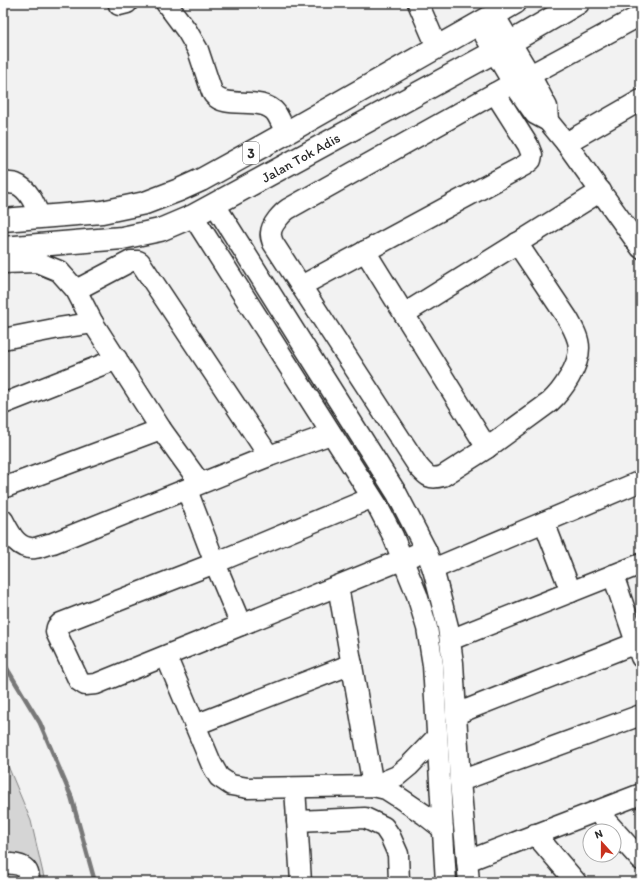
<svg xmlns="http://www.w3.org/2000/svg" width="644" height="885" font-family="Itim,sans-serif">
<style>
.green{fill:#d5d5d5;stroke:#808080}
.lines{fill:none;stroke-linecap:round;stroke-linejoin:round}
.stream{stroke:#787878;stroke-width:4.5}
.minor-casing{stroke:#2b2b2b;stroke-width:23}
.major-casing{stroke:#2b2b2b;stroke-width:25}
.minor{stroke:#fff;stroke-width:20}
.major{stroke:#fff;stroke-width:22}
.labels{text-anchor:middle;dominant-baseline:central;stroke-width:3;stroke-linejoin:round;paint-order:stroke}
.shield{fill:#fff;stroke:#6b6b6b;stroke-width:1}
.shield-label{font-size:13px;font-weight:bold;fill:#2b2b2b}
.street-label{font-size:14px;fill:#2b2b2b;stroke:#fff}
</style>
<rect width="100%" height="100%" fill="#f2f2f2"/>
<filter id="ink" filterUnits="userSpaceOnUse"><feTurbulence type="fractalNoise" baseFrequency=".025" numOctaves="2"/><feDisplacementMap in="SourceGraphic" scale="8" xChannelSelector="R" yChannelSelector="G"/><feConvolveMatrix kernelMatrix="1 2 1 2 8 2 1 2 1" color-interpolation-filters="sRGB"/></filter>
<g filter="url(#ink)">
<polygon class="green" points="3,754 31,821 45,882 3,882"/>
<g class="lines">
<polyline class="stream" points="3,662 40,723 71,796 95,882"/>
<defs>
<g id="minor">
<path d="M 166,3 L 187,31 L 198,50 L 211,89 C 211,90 213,94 214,95 C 226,110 262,95 276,113 C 280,119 283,127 286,133"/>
<polyline points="418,3 437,47"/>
<polyline points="119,5 127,3"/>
<polyline points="494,15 530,75 547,107 548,121"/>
<polyline points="478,24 513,83 535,114 548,121 566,143 641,248"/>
<polyline points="530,75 641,15"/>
<path d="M 513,83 L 288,209 C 282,213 271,225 271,233 C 270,235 272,240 273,243 L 418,466 C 427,476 429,480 443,476 L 487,448 L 550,402 C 563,390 579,366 579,348 C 579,338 573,328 568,319 L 517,243"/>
<polyline points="566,143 641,100"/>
<path d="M 3,182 C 7,183 12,183 16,184 C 29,189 35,205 40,217"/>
<polyline points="215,205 397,494 426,550 433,569 448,627 453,663 460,781 469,882"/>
<polyline points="193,216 377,505 393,536 417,595 427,628 433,665 446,882"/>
<polyline points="365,251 487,448"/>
<polyline points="3,263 37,262 59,271 76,290 93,323 161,429 200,483"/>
<polyline points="301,286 525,165 531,160 532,155 528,145 495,93"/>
<polyline points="76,290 131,261 138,261 140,262 269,456"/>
<polyline points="404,314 601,191"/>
<polyline points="3,339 59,328 93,323"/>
<polyline points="3,404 117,359"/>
<polyline points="3,488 161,429"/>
<polyline points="187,490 215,563 241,625"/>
<polyline points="371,498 215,563 61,623 57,627 56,632 79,681 85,685 96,684 426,550"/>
<path d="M 3,520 C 10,533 17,550 35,548 C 41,547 47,544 53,543 L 269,456 L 331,434"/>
<polyline points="544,522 571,592"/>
<polyline points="433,569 641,481"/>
<polyline points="613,575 641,657"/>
<polyline points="338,586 373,786"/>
<polyline points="450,640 641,564"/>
<polyline points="166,656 211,763 219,777 231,785 248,788 373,786 386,789 397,796 425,815 443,829"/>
<polyline points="456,714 641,641"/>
<polyline points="195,725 352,664"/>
<polyline points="460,781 641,715"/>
<polyline points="373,786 397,776 409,766 437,737"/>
<polyline points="295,788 301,882"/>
<polyline points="597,811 641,860"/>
<polyline points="297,821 365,818 384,827 390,836 398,854 399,882"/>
<polyline points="535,834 576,882"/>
<polyline points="467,861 641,794"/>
<path d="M 3,863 C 17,864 30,864 29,882"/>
</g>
<g id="major">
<polyline points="3,220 102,212 145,203 179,190 201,180 286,133 515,3"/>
<polyline points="3,248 122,238 160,230 193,216 494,52 578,3"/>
</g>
</defs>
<use href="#minor" class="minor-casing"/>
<use href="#major" class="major-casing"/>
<use href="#minor" class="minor"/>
<use href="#major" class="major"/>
</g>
</g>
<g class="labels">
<rect class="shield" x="243" y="142" width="16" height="22" rx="3"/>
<g class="shield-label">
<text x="251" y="153">3</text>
</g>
<g class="street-label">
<text transform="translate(301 158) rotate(-29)">Jalan Tok Adis</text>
</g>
</g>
<rect width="644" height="885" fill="none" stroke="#fff" stroke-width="16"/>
<rect x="8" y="8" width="628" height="869" fill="none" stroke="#2b2b2b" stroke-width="1.5" filter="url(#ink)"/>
<g transform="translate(602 843) rotate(339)"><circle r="19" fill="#ffffff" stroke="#aaaaaa"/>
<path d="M0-3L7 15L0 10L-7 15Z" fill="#c8321e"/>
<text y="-6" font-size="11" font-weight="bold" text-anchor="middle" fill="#2b2b2b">N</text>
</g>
</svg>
